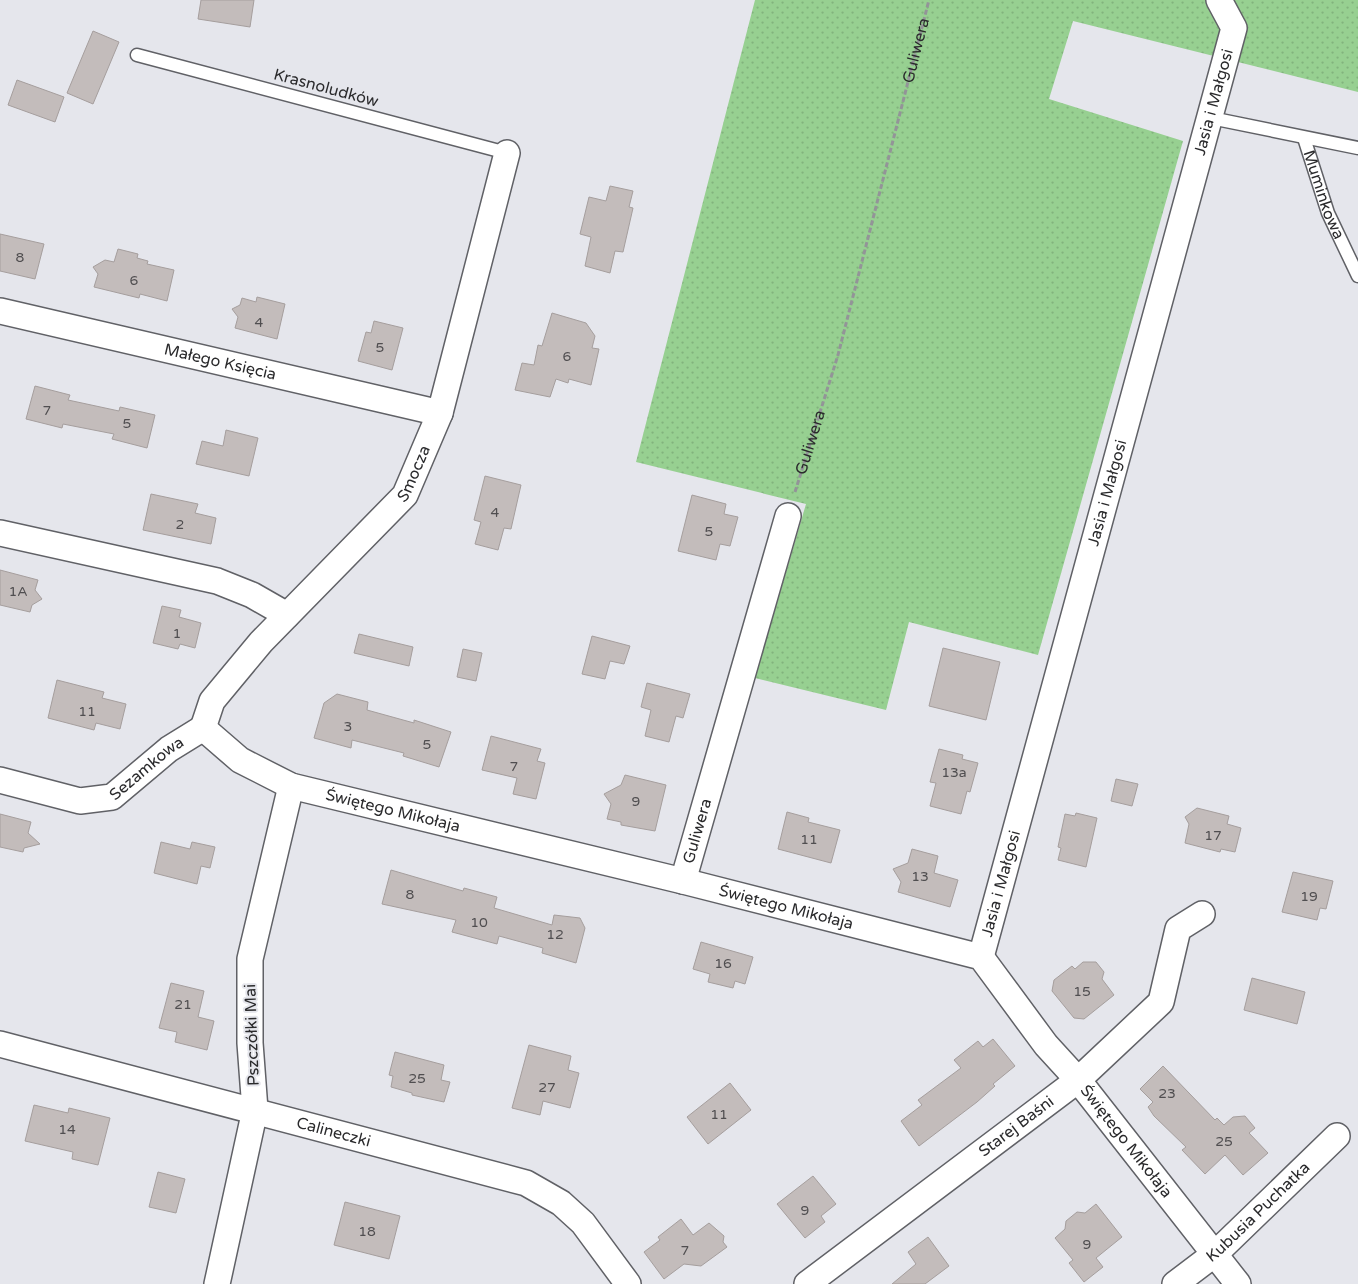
<svg xmlns="http://www.w3.org/2000/svg" width="1358" height="1284" font-family="'Varela Round',sans-serif">
<style>
.grass{fill:url(#grass-dots)}
.building{fill:#c3bcbb;stroke:#a59e9d}
.lines{fill:none;stroke-linecap:round;stroke-linejoin:round}
.lane-casing{stroke:#606166;stroke-width:15}
.street-casing{stroke:#606166;stroke-width:28}
.path{stroke:#939498;stroke-width:3;stroke-dasharray:5 2.5;stroke-linecap:butt}
.lane{stroke:#fff;stroke-width:12}
.street{stroke:#fff;stroke-width:25}
.labels{text-anchor:middle;dominant-baseline:central;stroke-width:4;stroke-linejoin:round;paint-order:stroke}
.number-label{font-size:14px;fill:#504e50}
.street-label{font-size:16px;fill:#2a2a2c;stroke:#e5e6ec}
</style>
<defs>
<pattern id="grass-dots" width="8" height="8" patternUnits="userSpaceOnUse" patternTransform="scale(1.25)"><rect width="8" height="8" fill="#97d091"/><path d="M2 2h.1M6 6h.1" fill="none" stroke="#82b37d" stroke-width="1.8" stroke-linecap="round"/></pattern>
</defs>
<rect width="100%" height="100%" fill="#e5e6ec"/>
<polygon class="grass" points="755,0 1358,0 1358,92 1073,21 1049,99 1183,141 1038,655 909,622 886,710 755,678 806,504 636,462"/>
<g class="building">
<polygon points="201,0 254,0 250,27 198,19"/>
<polygon points="93,31 119,42 93,104 67,93"/>
<polygon points="17,80 64,97 55,122 8,105"/>
<polygon points="610,186 633,191 629,207 633,208 623,252 615,251 610,273 585,266 591,237 580,234 589,197 606,201"/>
<polygon points="0,234 44,244 35,279 0,271"/>
<polygon points="118,249 138,254 137,258 148,261 147,264 174,270 167,301 140,294 139,298 94,287 98,274 93,267 105,260 114,262"/>
<polygon points="257,297 285,304 277,339 235,328 238,317 232,309 240,305 242,298 256,302"/>
<polygon points="552,313 586,323 595,336 592,348 599,349 591,385 569,379 568,383 556,379 550,397 515,390 522,363 534,365 538,345 542,346"/>
<polygon points="374,321 403,328 392,370 358,361 366,332 371,333"/>
<polygon points="35,386 70,395 68,400 119,411 120,407 155,415 147,448 112,439 114,434 63,424 62,428 26,419"/>
<polygon points="226,430 258,438 249,476 196,464 202,441 223,446"/>
<polygon points="485,476 521,485 511,529 504,528 498,550 475,544 481,522 474,520"/>
<polygon points="151,494 198,504 195,513 216,518 211,544 143,530"/>
<polygon points="692,495 726,504 724,514 738,517 730,546 720,544 716,560 678,551"/>
<polygon points="0,570 38,580 35,590 42,599 32,605 30,612 0,605"/>
<polygon points="162,606 181,610 179,617 201,623 195,648 180,644 178,649 153,643"/>
<polygon points="359,634 413,647 409,666 354,653"/>
<polygon points="592,636 630,646 624,664 610,661 605,679 582,674"/>
<polygon points="943,648 1000,662 986,720 929,706"/>
<polygon points="463,649 482,653 476,681 457,677"/>
<polygon points="57,680 104,692 102,698 126,704 120,729 96,723 94,730 48,718"/>
<polygon points="647,683 690,694 683,718 676,716 669,742 645,736 651,710 641,707"/>
<polygon points="337,694 368,702 367,710 414,723 414,720 451,732 439,767 403,756 404,753 352,740 351,748 314,738 324,703"/>
<polygon points="491,736 541,749 537,761 545,763 536,799 513,794 517,778 482,770"/>
<polygon points="939,749 963,755 962,759 978,763 970,792 967,791 961,814 930,806 936,783 930,782"/>
<polygon points="625,775 666,785 655,831 621,825 621,822 607,819 611,804 604,794 621,785"/>
<polygon points="1116,779 1138,784 1132,806 1111,801"/>
<polygon points="1197,808 1229,816 1227,824 1241,828 1235,852 1221,849 1220,852 1185,843 1189,824 1185,817"/>
<polygon points="787,812 809,818 808,822 840,830 831,863 778,849"/>
<polygon points="1076,813 1097,818 1086,867 1058,860 1061,848 1058,847 1065,814 1075,816"/>
<polygon points="0,814 31,822 28,833 40,844 24,848 23,852 0,847"/>
<polygon points="161,842 190,849 192,842 215,847 210,868 201,866 197,884 154,873"/>
<polygon points="912,849 938,856 934,873 958,880 950,907 898,892 901,882 893,869 908,863"/>
<polygon points="391,870 463,891 464,888 497,897 494,908 552,925 554,915 580,918 585,928 576,963 542,953 543,948 499,936 497,944 452,932 456,920 382,904"/>
<polygon points="1293,872 1333,881 1326,909 1320,908 1317,920 1282,912"/>
<polygon points="701,942 753,957 745,984 735,981 733,988 708,982 710,974 693,969"/>
<polygon points="1083,962 1096,962 1104,972 1102,979 1114,995 1084,1019 1074,1018 1052,991 1054,980 1072,966 1075,969"/>
<polygon points="1252,978 1305,992 1297,1024 1244,1010"/>
<polygon points="171,983 204,991 198,1017 214,1021 207,1050 175,1042 177,1032 159,1028"/>
<polygon points="993,1039 1015,1066 993,1084 995,1086 977,1102 919,1146 901,1121 922,1105 918,1100 961,1068 954,1060 978,1041 983,1047"/>
<polygon points="529,1045 571,1056 568,1070 579,1073 570,1108 543,1101 540,1115 512,1108"/>
<polygon points="395,1052 444,1065 441,1080 450,1082 444,1102 412,1095 412,1093 391,1087 393,1076 389,1075"/>
<polygon points="1163,1066 1215,1120 1217,1118 1224,1125 1233,1117 1245,1116 1255,1128 1249,1133 1268,1153 1243,1175 1225,1155 1205,1174 1182,1150 1186,1147 1154,1116 1148,1107 1153,1102 1140,1089"/>
<polygon points="730,1083 751,1110 708,1144 687,1117"/>
<polygon points="34,1105 68,1113 69,1108 110,1118 98,1165 72,1159 73,1152 25,1141"/>
<polygon points="158,1172 185,1179 176,1213 149,1207"/>
<polygon points="813,1176 836,1204 821,1216 825,1222 805,1238 777,1204"/>
<polygon points="345,1202 400,1216 389,1259 334,1245"/>
<polygon points="1096,1204 1122,1237 1096,1258 1103,1267 1084,1282 1069,1263 1073,1260 1055,1238 1065,1229 1066,1221 1077,1212 1085,1213"/>
<polygon points="681,1219 693,1235 709,1223 724,1236 723,1242 727,1247 701,1266 684,1264 664,1279 644,1252 660,1240 658,1237"/>
<polygon points="928,1237 949,1266 925,1284 892,1284 916,1264 908,1252"/>
</g>
<g class="lines">
<defs>
<g id="lane">
<polyline points="137,55 507,153"/>
<polyline points="1211,118 1358,148"/>
<path id="s2" d="M 1304,138 L 1328,213 L 1358,276"/>
</g>
<g id="street">
<path id="s3" d="M 0,311 L 440,413"/>
<polyline points="0,533 217,581 252,595 287,615"/>
<path id="s4" d="M 203,728 L 240,760 L 291,786 L 683,881 L 981,957 L 1046,1045 L 1078,1080 L 1238,1284"/>
<path id="s5" d="M 203,728 L 212,701 L 261,642 L 405,495 L 440,413 L 507,153"/>
<path id="s6" d="M 0,780 L 80,801 L 112,797 L 169,749 L 203,728"/>
<path id="s7" d="M 683,881 L 788,516"/>
<path id="s8" d="M 981,957 L 1234,28 L 1219,0"/>
<path id="s9" d="M 0,1044 L 526,1183 L 561,1203 L 583,1223 L 628,1284"/>
<polyline points="217,1284 255,1110 250,1043 250,959 291,786"/>
<path id="s10" d="M 807,1284 L 1078,1080 L 1161,1002 L 1178,929 L 1202,914"/>
<path id="s11" d="M 1175,1284 L 1216,1253 L 1337,1136"/>
</g>
</defs>
<use href="#lane" class="lane-casing"/>
<use href="#street" class="street-casing"/>
<path class="path" id="s1" d="M 795,492 L 838,355 L 929,0"/>
<use href="#lane" class="lane"/>
<use href="#street" class="street"/>
</g>
<g class="labels">
<g class="number-label">
<text x="20" y="257">8</text>
<text x="134" y="280">6</text>
<text x="259" y="322">4</text>
<text x="380" y="347">5</text>
<text x="567" y="356">6</text>
<text x="47" y="410">7</text>
<text x="127" y="423">5</text>
<text x="495" y="512">4</text>
<text x="180" y="524">2</text>
<text x="709" y="531">5</text>
<text x="18" y="591">1A</text>
<text x="177" y="633">1</text>
<text x="87" y="711">11</text>
<text x="348" y="726">3</text>
<text x="427" y="744">5</text>
<text x="514" y="766">7</text>
<text x="954" y="772">13a</text>
<text x="636" y="801">9</text>
<text x="1213" y="835">17</text>
<text x="809" y="839">11</text>
<text x="920" y="876">13</text>
<text x="410" y="894">8</text>
<text x="1309" y="896">19</text>
<text x="479" y="922">10</text>
<text x="555" y="934">12</text>
<text x="723" y="963">16</text>
<text x="1082" y="991">15</text>
<text x="183" y="1004">21</text>
<text x="417" y="1078">25</text>
<text x="547" y="1087">27</text>
<text x="1167" y="1093">23</text>
<text x="719" y="1114">11</text>
<text x="67" y="1129">14</text>
<text x="1224" y="1141">25</text>
<text x="805" y="1210">9</text>
<text x="367" y="1231">18</text>
<text x="1087" y="1244">9</text>
<text x="685" y="1250">7</text>
</g>
<g class="street-label">
<text stroke="none"><textPath href="#s1" startOffset="458">Guliwera</textPath></text>
<text transform="translate(326 88) rotate(15)">Krasnoludków</text>
<text stroke="none"><textPath href="#s8" startOffset="886">Jasia i Małgosi</textPath></text>
<text stroke="none"><textPath href="#s2" startOffset="60">Muminkowa</textPath></text>
<text stroke="none"><textPath href="#s3" startOffset="226">Małego Księcia</textPath></text>
<text stroke="none"><textPath href="#s1" startOffset="52">Guliwera</textPath></text>
<text stroke="none"><textPath href="#s5" startOffset="334">Smocza</textPath></text>
<text stroke="none"><textPath href="#s8" startOffset="481">Jasia i Małgosi</textPath></text>
<text stroke="none"><textPath href="#s6" startOffset="160">Sezamkowa</textPath></text>
<text stroke="none"><textPath href="#s4" startOffset="211">Świętego Mikołaja</textPath></text>
<text stroke="none"><textPath href="#s7" startOffset="52">Guliwera</textPath></text>
<text stroke="none"><textPath href="#s8" startOffset="76">Jasia i Małgosi</textPath></text>
<text stroke="none"><textPath href="#s4" startOffset="616">Świętego Mikołaja</textPath></text>
<text transform="translate(252 1035) rotate(-92)">Pszczółki Mai</text>
<text stroke="none"><textPath href="#s10" startOffset="262">Starej Baśni</textPath></text>
<text stroke="none"><textPath href="#s9" startOffset="345">Calineczki</textPath></text>
<text stroke="none"><textPath href="#s4" startOffset="1052">Świętego Mikołaja</textPath></text>
<text stroke="none"><textPath href="#s11" startOffset="110">Kubusia Puchatka</textPath></text>
</g>
</g>
</svg>
